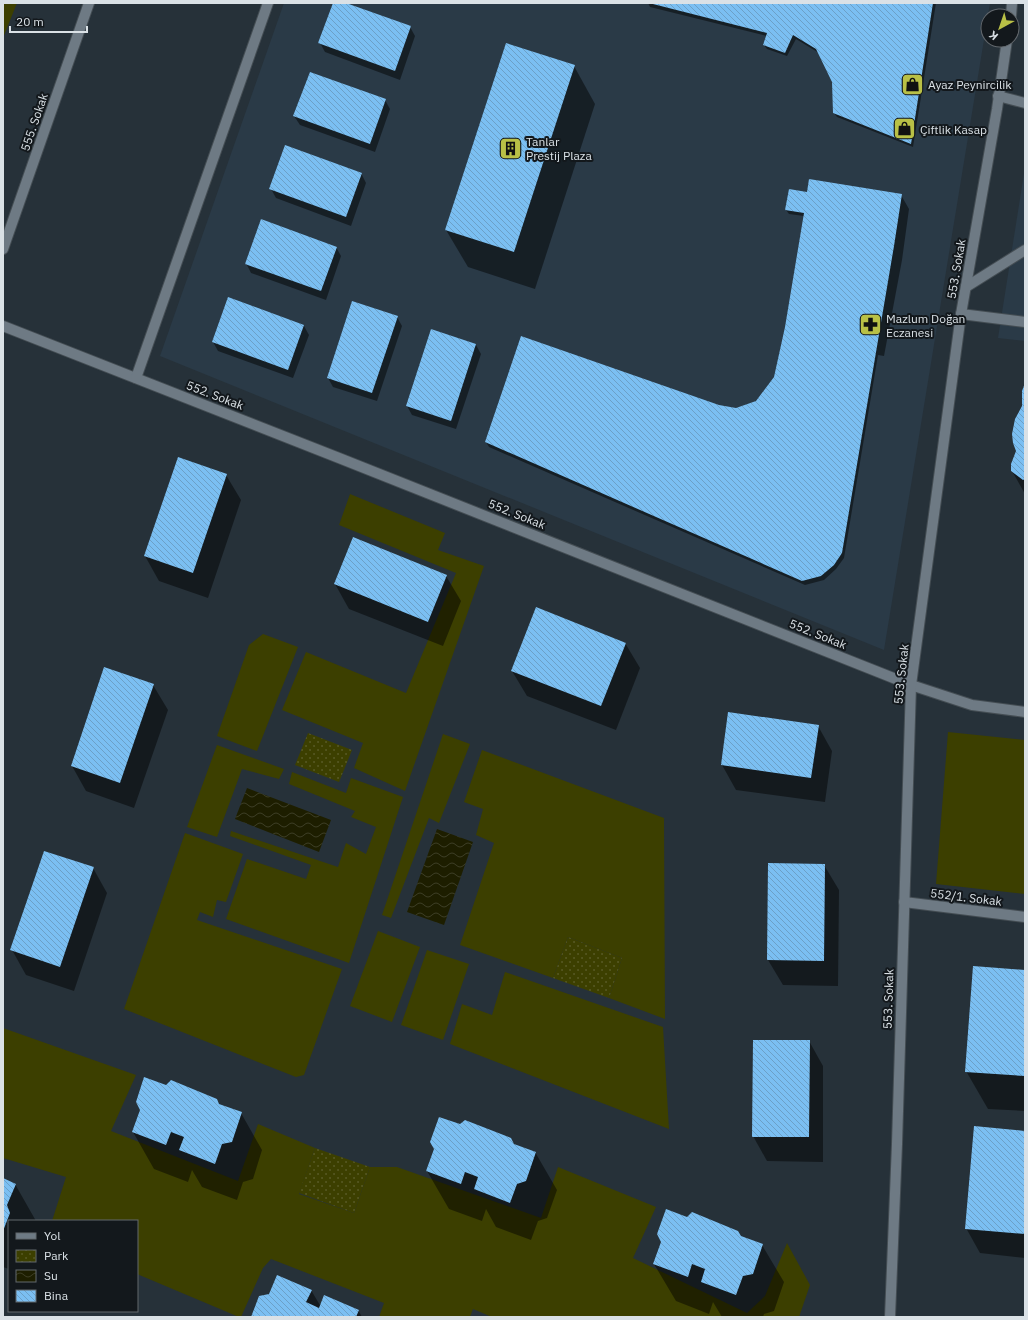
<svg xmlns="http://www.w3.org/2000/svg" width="1028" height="1320" font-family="'IBM Plex Sans',sans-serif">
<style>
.built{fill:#2a3a47}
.green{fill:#3c3f00}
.park{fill:url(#park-dots)}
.water{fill:url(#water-waves)}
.shadow{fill:#0007}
.building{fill:url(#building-back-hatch)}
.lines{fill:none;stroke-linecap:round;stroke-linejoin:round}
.minor-casing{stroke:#444d53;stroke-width:12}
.minor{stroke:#6e7a84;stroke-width:10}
.labels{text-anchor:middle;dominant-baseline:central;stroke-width:4;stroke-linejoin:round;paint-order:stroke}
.poi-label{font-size:12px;fill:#dae1e6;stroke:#13181c;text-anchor:start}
.street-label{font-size:12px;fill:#dae1e6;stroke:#13181c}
</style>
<defs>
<pattern id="park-dots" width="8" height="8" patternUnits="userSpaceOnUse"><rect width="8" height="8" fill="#3c3f00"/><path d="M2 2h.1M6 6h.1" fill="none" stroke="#585a25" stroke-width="1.8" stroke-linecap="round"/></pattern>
<pattern id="water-waves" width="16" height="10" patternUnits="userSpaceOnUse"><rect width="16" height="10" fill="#1d1e00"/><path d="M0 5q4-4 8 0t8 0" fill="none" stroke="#3d3e25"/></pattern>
<pattern id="building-back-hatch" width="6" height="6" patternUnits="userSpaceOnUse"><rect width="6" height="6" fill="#7bbff2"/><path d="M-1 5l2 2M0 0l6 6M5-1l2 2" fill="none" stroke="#6ca0c7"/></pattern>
</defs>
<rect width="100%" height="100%" fill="#263139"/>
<g class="built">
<polygon points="284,3 990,3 884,650 160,356"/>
<polygon points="1025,167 1025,341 998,338"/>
</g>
<g class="green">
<polygon points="3,3 17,3 3,38"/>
<polygon points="350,494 445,533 438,550 484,566 405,791 354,768 363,743 282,710 306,652 406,693 456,573 339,525"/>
<polygon points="263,634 298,647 257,751 217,736 249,645"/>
<polygon points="948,732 1025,740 1025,894 936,884"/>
<polygon points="443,734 470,744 439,823 429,818 391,918 382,915"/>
<polygon points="217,745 284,769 279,779 242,769 217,837 187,827"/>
<polygon points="482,750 664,818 665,1019 609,998 622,958 568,937 553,978 460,945 494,843 476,835 483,809 464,802"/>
<polygon points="292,772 346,793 351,778 403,797 349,963 226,919 247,859 306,879 311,865 230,836 231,831 338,867 346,843 366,854 376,827 351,817 355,811 289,784"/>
<polygon points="185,833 243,854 226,902 217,900 213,917 200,912 197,920 342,969 304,1075 296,1077 124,1009"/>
<polygon points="378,931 420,947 392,1022 350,1006"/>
<polygon points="427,950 469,964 443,1040 401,1025"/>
<polygon points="505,972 663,1027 669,1129 450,1044 462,1004 492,1015"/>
<polygon points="3,1028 136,1075 111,1131 238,1181 258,1124 315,1148 299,1194 354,1213 370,1167 397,1167 541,1218 558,1167 656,1207 633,1258 747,1313 765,1296 787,1243 810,1285 799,1317 492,1317 473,1309 470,1317 379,1317 384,1303 271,1259 263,1268 241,1317 239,1317 137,1274 137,1221 52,1221 66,1177 3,1158"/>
</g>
<g class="park">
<polygon points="308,733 352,750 339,782 295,765"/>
<polygon points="568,937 622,958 609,998 553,978"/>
<polygon points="315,1148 370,1167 354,1213 299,1193"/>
</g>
<g class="water">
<polygon points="247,788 331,820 319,852 235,819"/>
<polygon points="437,829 473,842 444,925 407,912"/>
</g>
<g class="shadow">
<polygon points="334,3 343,3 410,27 415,36 400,80 325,52 320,43"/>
<polygon points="648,3 936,3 913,147 837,117 834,113 833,81 819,53 796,39 787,56 767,49 764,45 767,36 650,7"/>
<polygon points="574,66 595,104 535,289 468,267 446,230"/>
<polygon points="385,100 390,109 375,152 300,125 294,116"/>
<polygon points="361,173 366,183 351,226 276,198 271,189"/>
<polygon points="808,193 901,195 909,209 902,260 884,356 878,355 844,558 836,569 824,580 805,585 489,447 486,442 718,406 736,409 756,402 775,378 786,327 804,216 789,214 786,210"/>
<polygon points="336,247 341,256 326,300 251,273 246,263"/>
<polygon points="397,317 402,326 377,401 333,387 328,378"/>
<polygon points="304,326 309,335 293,378 218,351 213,342"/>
<polygon points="476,345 481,354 456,429 412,415 407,406"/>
<polygon points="1025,385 1025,494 1012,471 1017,451"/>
<polygon points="226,475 241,500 208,598 159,581 145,556"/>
<polygon points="446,576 461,601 443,646 349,609 335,584"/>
<polygon points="625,643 640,668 616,730 527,696 512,671"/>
<polygon points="153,685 168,710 134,808 86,791 72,766"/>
<polygon points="818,726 832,751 825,802 736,790 722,765"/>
<polygon points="769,864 824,865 839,890 838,986 783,985 768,960"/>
<polygon points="93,868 107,893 74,991 26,975 12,950"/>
<polygon points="1025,971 1025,1111 988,1109 966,1071"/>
<polygon points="809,1041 823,1066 823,1162 767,1161 753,1136"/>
<polygon points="219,1105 241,1113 262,1150 253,1179 243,1182 237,1200 202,1187 192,1170 188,1182 154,1169 133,1132"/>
<polygon points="1025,1132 1025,1258 980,1253 966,1228"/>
<polygon points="514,1145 535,1152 557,1190 547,1218 538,1221 531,1240 496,1227 486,1209 482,1221 449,1209 427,1171"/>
<polygon points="3,1179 15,1184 36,1221 9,1221 9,1269 3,1267"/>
<polygon points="687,1218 762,1245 784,1282 774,1311 764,1314 763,1317 722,1317 713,1302 709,1314 676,1301 654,1264"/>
<polygon points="311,1290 321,1307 358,1310 362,1317 252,1317"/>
</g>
<g class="building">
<polygon points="333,3 346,3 411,26 395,71 318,43"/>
<polygon points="649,3 933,3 911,144 833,113 832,82 816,49 793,35 785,53 763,45 767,33"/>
<polygon points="506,43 575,65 514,252 445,230"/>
<polygon points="310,72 386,99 370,144 293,116"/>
<polygon points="285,145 362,173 346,217 269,189"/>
<polygon points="809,179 902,194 894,246 842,553 834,565 821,576 802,581 485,442 521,336 719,405 736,408 756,401 774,377 785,327 804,213 785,210 789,189 807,192"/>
<polygon points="261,219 337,247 321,291 245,264"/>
<polygon points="228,297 304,325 288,370 212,342"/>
<polygon points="352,301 398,316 372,393 327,378"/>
<polygon points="431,329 476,344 451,421 406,406"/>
<polygon points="1025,383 1025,479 1023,480 1011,471 1011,464 1016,451 1013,443 1012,434 1015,419 1022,406 1022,391"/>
<polygon points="178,457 227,474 193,573 144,556"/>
<polygon points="353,537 447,575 428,622 334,584"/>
<polygon points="536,607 626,643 601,706 511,671"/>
<polygon points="104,667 154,684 120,783 71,766"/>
<polygon points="728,712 819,725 811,778 721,765"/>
<polygon points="44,851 94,867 60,967 10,950"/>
<polygon points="768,863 825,864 824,961 767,960"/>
<polygon points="973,966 1025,970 1025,1076 965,1072"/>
<polygon points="753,1040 810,1040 809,1137 752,1137"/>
<polygon points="144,1077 166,1085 171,1080 217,1099 219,1104 242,1112 232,1142 222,1144 215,1164 179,1150 184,1137 171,1132 166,1145 132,1132 140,1110 136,1102"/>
<polygon points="439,1117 460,1124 465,1120 511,1138 514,1144 536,1152 526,1181 517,1184 510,1203 474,1189 478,1177 465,1172 461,1184 426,1171 434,1149 430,1142"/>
<polygon points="974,1126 1025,1131 1025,1234 965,1229"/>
<polygon points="3,1178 16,1184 7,1205 10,1213 3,1231"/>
<polygon points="666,1209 687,1217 692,1212 738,1231 741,1236 763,1244 753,1274 743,1276 736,1295 701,1282 705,1269 692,1264 688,1277 653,1264 661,1242 657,1234"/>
<polygon points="277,1275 312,1290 306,1302 319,1308 324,1295 359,1310 356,1317 251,1317 259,1296 269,1294"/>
</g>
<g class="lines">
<defs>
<g id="minor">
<polyline points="1011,16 1012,3"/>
<polyline points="998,96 1025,103"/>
<polyline points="3,249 89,3"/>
<polyline points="966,287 1025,250"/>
<polyline points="961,314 1025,322"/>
<polyline points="3,326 339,458 911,685 972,705 1025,712"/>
<polyline points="136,378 268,3"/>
<polyline points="904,902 1025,917"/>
<polyline points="890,1317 897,1144 911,685 961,314 997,109 1007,40"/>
</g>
</defs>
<use href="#minor" class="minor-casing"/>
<use href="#minor" class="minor"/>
</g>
<defs>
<symbol id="shop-square" viewBox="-11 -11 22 22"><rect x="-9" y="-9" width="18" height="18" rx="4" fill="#b9c046" stroke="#13181c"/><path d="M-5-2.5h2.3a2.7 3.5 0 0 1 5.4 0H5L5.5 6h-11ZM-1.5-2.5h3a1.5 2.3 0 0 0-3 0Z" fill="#111"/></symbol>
<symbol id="building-square" viewBox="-11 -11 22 22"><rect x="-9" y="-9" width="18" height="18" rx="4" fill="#b9c046" stroke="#13181c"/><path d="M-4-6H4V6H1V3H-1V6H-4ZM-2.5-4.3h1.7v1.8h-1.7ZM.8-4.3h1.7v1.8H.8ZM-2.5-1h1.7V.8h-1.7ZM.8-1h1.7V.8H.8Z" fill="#111"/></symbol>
<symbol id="pharmacy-square" viewBox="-11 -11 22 22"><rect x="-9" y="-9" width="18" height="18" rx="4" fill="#b9c046" stroke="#13181c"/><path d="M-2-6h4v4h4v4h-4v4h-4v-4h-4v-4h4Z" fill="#111"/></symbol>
</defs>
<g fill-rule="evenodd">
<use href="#shop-square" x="900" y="72" width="25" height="25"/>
<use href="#shop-square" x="892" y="116" width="25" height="25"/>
<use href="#building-square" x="498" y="136" width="25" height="25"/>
<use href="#pharmacy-square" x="858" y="312" width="25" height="25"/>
</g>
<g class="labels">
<g class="poi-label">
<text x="928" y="84">Ayaz Peynircilik</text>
<text x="920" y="129">Çiftlik Kasap</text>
<text x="526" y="141">Tanlar<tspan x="526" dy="14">Prestij Plaza</tspan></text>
<text x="886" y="318">Mazlum Doğan<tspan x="886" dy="14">Eczanesi</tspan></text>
</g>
<g class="street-label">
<text transform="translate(34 122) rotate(-71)">555. Sokak</text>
<text transform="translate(956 269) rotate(-80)">553. Sokak</text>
<text transform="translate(215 395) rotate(21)">552. Sokak</text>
<text transform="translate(517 514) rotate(22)">552. Sokak</text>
<text transform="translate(818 634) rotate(22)">552. Sokak</text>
<text transform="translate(901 674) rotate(-84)">553. Sokak</text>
<text transform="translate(966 897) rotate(7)">552/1. Sokak</text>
<text transform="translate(888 999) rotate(-88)">553. Sokak</text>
</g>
</g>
<rect width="1028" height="1320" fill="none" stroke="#dae1e6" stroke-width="8"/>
<rect x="8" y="1220" width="130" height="92" fill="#13181c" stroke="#63686d"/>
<rect x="16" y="1233" width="20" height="6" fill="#6e7a84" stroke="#63686d"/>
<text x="44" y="1240" font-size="12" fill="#dae1e6">Yol</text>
<rect x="16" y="1250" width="20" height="12" fill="url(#park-dots)" stroke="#63686d"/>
<text x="44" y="1260" font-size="12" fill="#dae1e6">Park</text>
<rect x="16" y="1270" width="20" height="12" fill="url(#water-waves)" stroke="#63686d"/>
<text x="44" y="1280" font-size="12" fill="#dae1e6">Su</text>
<rect x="16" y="1290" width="20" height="12" fill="url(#building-back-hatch)" stroke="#63686d"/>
<text x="44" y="1300" font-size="12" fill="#dae1e6">Bina</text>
<g transform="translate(1000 28) rotate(220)"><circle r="19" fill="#13181c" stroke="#63686d"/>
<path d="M0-3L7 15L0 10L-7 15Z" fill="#b9c046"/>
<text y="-6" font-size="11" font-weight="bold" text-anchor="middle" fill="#dae1e6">K</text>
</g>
<path d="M10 26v6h77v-6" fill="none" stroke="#dae1e6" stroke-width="2"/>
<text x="16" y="26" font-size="12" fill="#dae1e6" stroke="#13181c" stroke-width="3" paint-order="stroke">20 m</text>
</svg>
